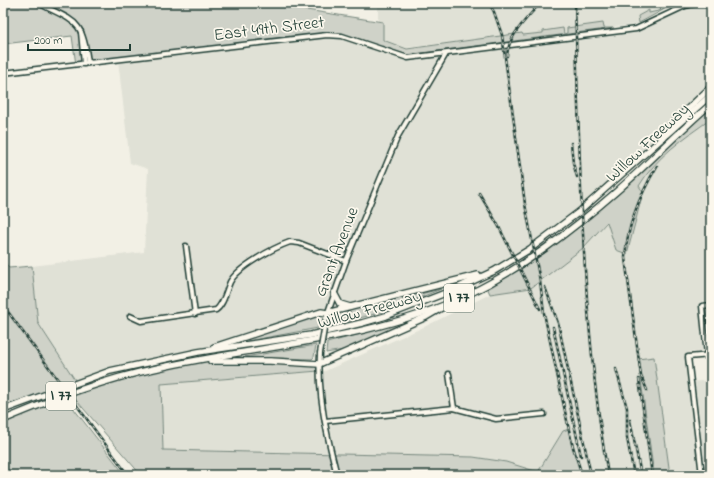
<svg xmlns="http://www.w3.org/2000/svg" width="714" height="478" font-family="'Indie Flower',sans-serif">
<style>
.built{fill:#e0e1d6}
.green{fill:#cfd2c8;stroke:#77887e}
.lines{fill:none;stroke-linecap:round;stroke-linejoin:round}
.minor-casing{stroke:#1f3d34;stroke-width:7}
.highway-casing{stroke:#1f3d34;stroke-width:8}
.minor{stroke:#fbf7ec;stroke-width:4}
.highway{stroke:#fbf7ec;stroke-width:5.5}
.rail-casing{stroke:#1f3d34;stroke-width:2.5}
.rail{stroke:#fbf7ec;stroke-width:1;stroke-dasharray:3;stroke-linecap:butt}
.minor-bridge-casing{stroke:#1f3d34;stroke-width:7;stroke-linecap:butt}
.minor-bridge{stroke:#fbf7ec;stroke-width:4}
.labels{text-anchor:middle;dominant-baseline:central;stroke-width:3.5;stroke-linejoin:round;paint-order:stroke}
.shield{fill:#fbf7ec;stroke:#61756b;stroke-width:1}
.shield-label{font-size:16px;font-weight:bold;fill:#1f3d34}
.street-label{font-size:17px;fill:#1f3d34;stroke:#fbf7ec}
</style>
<rect width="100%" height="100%" fill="#f2f0e5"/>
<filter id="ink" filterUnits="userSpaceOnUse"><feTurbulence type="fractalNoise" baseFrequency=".025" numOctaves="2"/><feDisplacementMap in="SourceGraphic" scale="8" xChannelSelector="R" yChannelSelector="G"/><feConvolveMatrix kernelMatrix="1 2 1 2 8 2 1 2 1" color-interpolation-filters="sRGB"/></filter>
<g filter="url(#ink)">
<g class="built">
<polygon points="378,3 664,3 663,10 638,16 639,23 634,25 604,28 603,23 563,34 543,31 543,33 523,35 522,34 406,48 378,38"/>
<polygon points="697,3 711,3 711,87 677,118 642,156 576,215 494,271 321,312 198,352 110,371 77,383 38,323 32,266 144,252 148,169 130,163 118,60 335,34 403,57 636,29"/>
<polygon points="711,119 711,300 699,303 704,351 688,353 691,382 711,380 711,467 702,468 702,475 670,475 654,357 638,359 654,475 582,475 569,429 563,431 538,472 506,462 473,457 163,450 161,384 325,371 424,327 490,294 531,288 583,248 608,222 616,250 627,254 635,222 639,187 646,175 674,145"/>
</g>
<g class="green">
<polygon points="3,3 299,3 300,9 383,22 383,40 407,49 522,33 523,35 543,33 543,31 563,28 564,34 567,33 567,28 603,23 604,28 614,28 406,55 382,46 381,49 335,34 76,65 72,36 3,44"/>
<polygon points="663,3 676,3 639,23 638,16 649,10 649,13 663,10"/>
<path d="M 711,108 L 711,119 C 684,138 656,157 639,186 L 643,192 L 627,254 L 616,250 L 607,222 L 583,248 L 531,288 L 490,294 L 486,285 L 561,238 L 699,115 Z"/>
<polygon points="3,260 9,268 32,266 38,323 77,383 3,410"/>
<polygon points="441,289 390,310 329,326 334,314"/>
<polygon points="317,316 319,317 318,328 248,341 248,339"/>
<polygon points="404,322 405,323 344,350 326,353 327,343"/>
<polygon points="316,345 314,357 312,359 245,357"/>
<polygon points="654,357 670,475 654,475 638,359"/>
<polygon points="194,361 270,361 319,364 319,371 161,384 163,450 473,457 506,462 538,472 563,431 569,429 582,475 141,475 70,393 111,379"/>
<polygon points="64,396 125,475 3,475 3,420"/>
</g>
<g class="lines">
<defs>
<g id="minor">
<path d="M 38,3 C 75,22 83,19 88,63"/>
<polyline points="81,32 84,64"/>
<polyline points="3,73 327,35 342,36 408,58 636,29 685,6 697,3"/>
<polyline points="186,246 195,314"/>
<polyline points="327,315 346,261 398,136 446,54"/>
<path d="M 130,316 L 141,321 L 216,310 C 224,304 226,291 230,282 C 238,267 273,248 290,242 L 299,243 L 346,261"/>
<path d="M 320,353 C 317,394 327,436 337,475"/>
<polyline points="707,355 702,306 711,305"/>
<polyline points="449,374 454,408 496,419 544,414"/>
<polyline points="325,421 454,408"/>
<polyline points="702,475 688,357 711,355"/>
</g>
<g id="highway">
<polyline points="659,136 711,87"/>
<polyline points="334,293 340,304 350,307"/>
<polyline points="214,347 321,312 327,313 478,275"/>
<polyline points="211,361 270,361 319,364 426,317 443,307"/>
<polyline points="3,410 110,371 198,352 311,335 362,323 386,316 453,290 494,271 530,249 579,212 711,95"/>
<path d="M 3,420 C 53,399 104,379 158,368 C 261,345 370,341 467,295 C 523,268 571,231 617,191 C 649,163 678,132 711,104"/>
</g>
</defs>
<use href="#minor" class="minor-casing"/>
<use href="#highway" class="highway-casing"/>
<use href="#minor" class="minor"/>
<use href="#highway" class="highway"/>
<defs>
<g id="rail">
<polyline points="489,3 494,12 502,35 525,204 540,281 544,313 572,444 582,475"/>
<path d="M 575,3 C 580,161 581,319 608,475"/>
<path d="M 507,56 C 508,35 528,18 540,3"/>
<polyline points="571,143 573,163 577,177"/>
<polyline points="479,193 498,225 540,309"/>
<polyline points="545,287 558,323 591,475"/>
<polyline points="3,305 128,475"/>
<polyline points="553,327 581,456"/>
<polyline points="616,369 627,408 627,438 634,475"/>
<polyline points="639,379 652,475"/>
<path d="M 647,390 L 641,376 L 625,258 C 627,226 641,193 657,166"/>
<polyline points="630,420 641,475"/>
</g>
</defs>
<use href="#rail" class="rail-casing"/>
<use href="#rail" class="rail"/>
<defs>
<polyline id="minor-bridge" points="320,353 326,318"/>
</defs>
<use href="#minor-bridge" class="minor-bridge-casing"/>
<use href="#minor-bridge" class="minor-bridge"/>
</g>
</g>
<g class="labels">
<g class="shield">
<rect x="444" y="284" width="30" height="28" rx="3"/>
<rect x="46" y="382" width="30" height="28" rx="3"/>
</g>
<g class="shield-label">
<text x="459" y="298">I 77</text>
<text x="61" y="396">I 77</text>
</g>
<g class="street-label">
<text transform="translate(269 29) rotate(-7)">East 49th Street</text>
<text transform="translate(648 143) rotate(-43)">Willow Freeway</text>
<text transform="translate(337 252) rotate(-69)">Grant Avenue</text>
<text transform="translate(370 310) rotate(-15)">Willow Freeway</text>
</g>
</g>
<rect width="714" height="478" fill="none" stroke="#fbf7ec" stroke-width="16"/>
<rect x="8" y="8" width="698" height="462" fill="none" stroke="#1f3d34" stroke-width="1.5" filter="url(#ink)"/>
<path d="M28 44v6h102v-6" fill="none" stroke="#1f3d34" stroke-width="2"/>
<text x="34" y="44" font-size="12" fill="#1f3d34" stroke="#fbf7ec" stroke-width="3" paint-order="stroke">200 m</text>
</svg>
